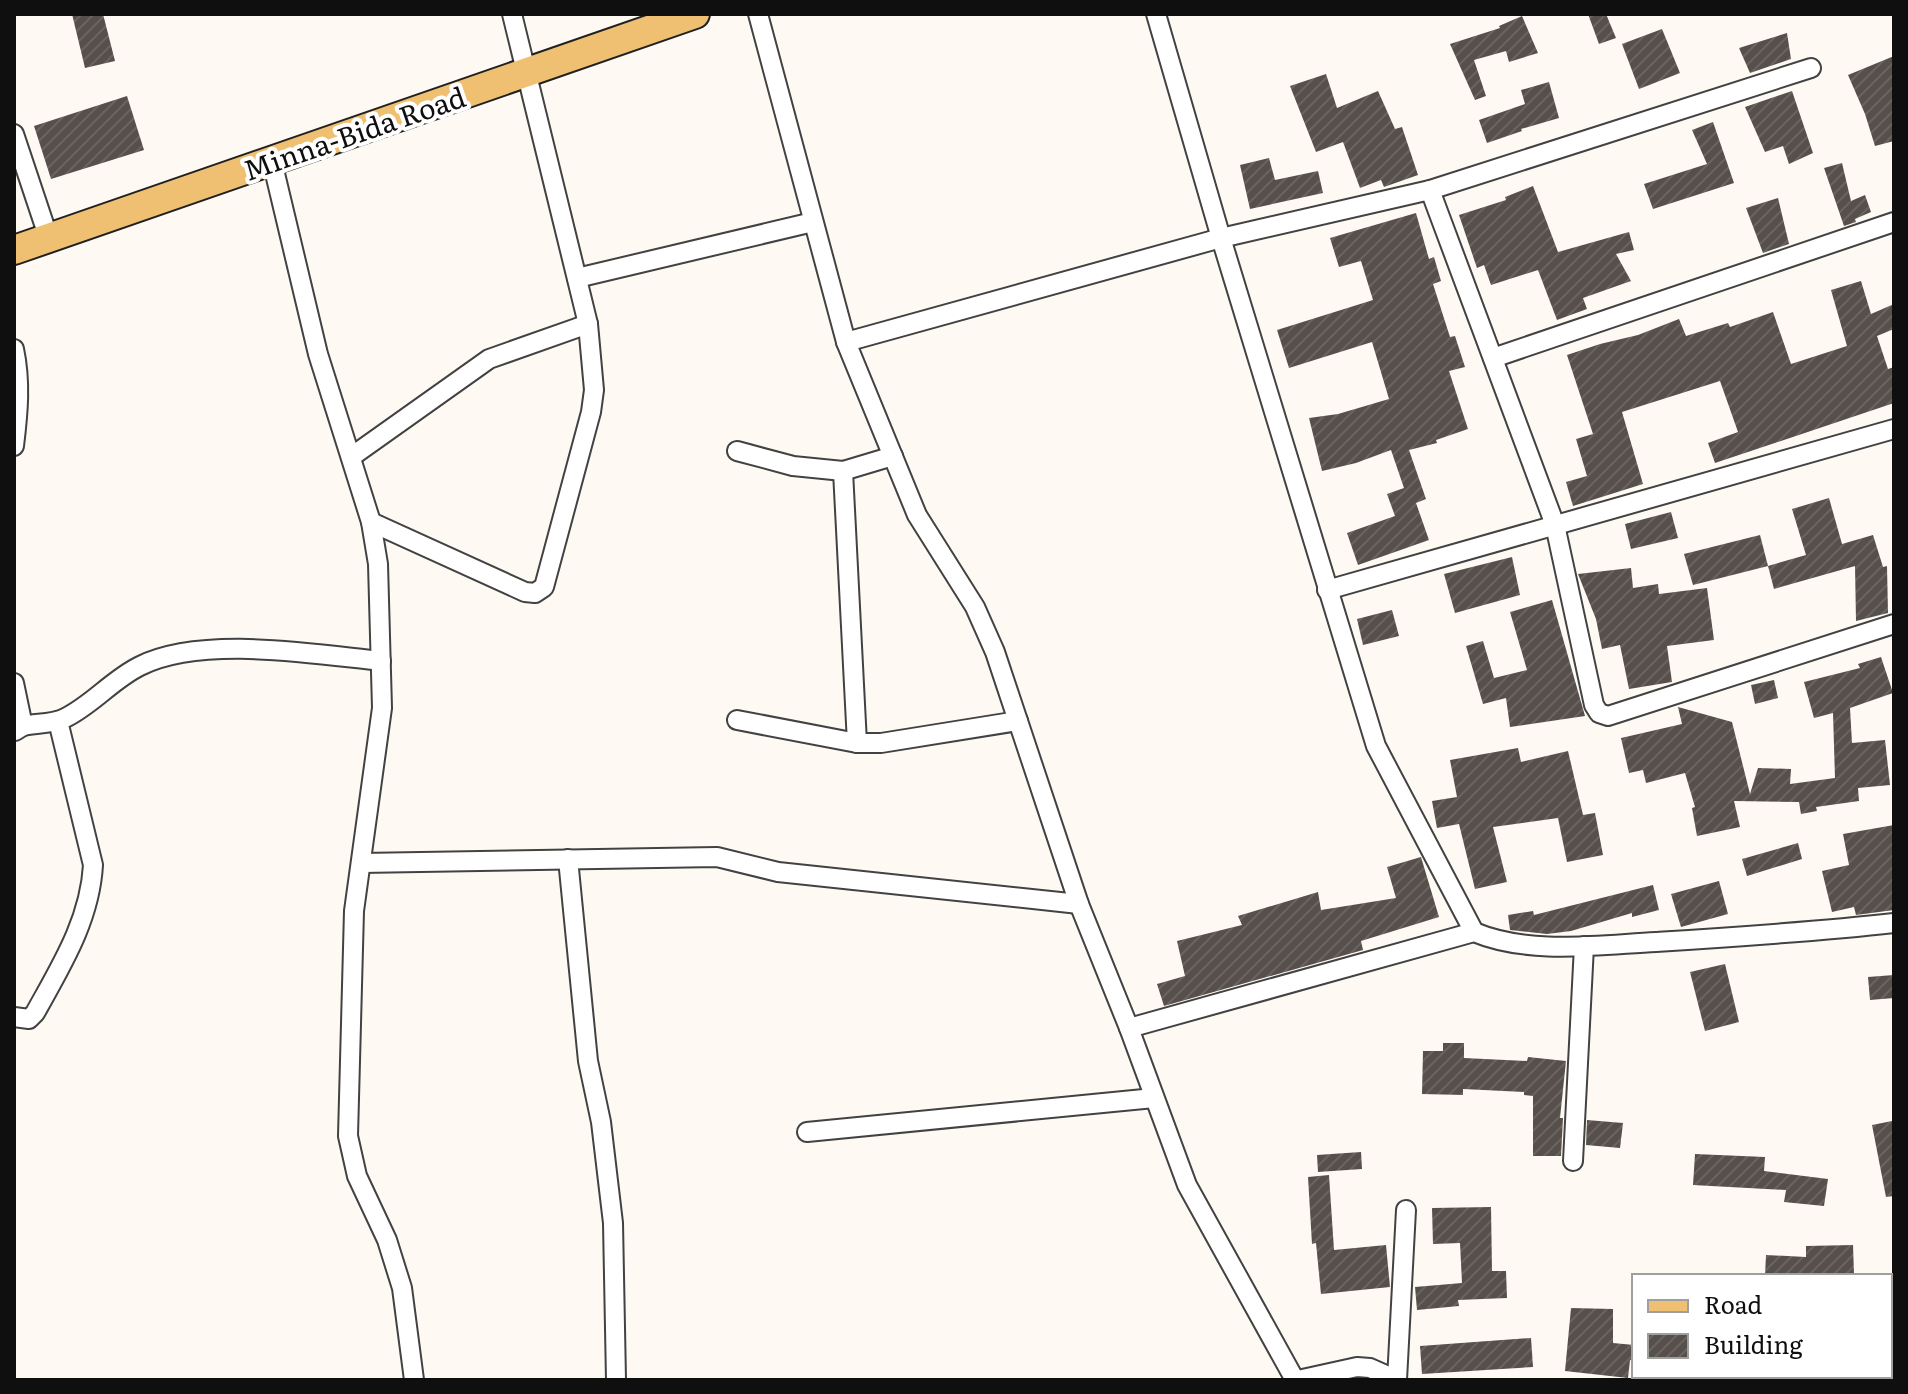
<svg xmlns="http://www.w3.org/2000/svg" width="1908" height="1394" font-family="Literata,serif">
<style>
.building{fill:url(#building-hatch)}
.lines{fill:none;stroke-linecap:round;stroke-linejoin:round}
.minor-casing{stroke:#424242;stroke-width:22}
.primary-casing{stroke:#202020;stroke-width:32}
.minor{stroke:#fff;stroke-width:18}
.primary{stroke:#efc072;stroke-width:28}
.labels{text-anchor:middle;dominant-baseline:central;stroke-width:8;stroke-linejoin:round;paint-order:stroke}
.street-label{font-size:28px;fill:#0f0f0f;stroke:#fff}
</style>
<defs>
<pattern id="building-hatch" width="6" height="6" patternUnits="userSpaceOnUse" patternTransform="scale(2)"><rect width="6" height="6" fill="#574f4c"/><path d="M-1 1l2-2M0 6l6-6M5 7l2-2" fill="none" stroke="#6a6461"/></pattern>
</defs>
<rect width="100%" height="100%" fill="#fefaf3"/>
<g class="building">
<polygon points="72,14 103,14 115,61 85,68"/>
<polygon points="1588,14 1606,14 1616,38 1599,44"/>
<polygon points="1522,16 1538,53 1509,62 1506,51 1474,60 1486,96 1475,100 1450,44 1500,28 1499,26"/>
<polygon points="1662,29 1680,73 1639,89 1622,44"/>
<polygon points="1787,33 1791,59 1750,73 1739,48"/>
<polygon points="1894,56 1894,141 1875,146 1865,114 1848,75"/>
<polygon points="1326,74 1337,108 1378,91 1395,129 1402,127 1418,175 1384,187 1381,180 1360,188 1343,142 1316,152 1290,86"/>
<polygon points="1549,82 1559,118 1521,129 1522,131 1487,143 1479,120 1525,104 1521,90"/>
<polygon points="1792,91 1813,153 1789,164 1783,146 1765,152 1745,107"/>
<polygon points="127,96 144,150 51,179 34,126"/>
<polygon points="1713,122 1734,183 1653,209 1644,184 1707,164 1692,130"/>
<polygon points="1269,158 1275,180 1318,171 1323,193 1250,209 1240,165"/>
<polygon points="1842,163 1851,201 1865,195 1871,212 1855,219 1856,222 1844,226 1824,168"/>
<polygon points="1533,186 1558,252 1629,232 1634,250 1616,254 1631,281 1583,298 1587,309 1557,320 1538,270 1491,285 1484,265 1477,268 1459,215 1506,200 1505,197"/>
<polygon points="1778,198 1789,244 1763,253 1746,208"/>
<polygon points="1416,213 1429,259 1434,257 1441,281 1433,284 1450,337 1455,336 1465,367 1449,371 1468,429 1436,440 1437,443 1409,450 1426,499 1416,503 1429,540 1358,565 1347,533 1395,516 1387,494 1404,488 1391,450 1356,463 1322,471 1309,418 1338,414 1389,399 1372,342 1289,368 1277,330 1373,300 1361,261 1339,267 1330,238"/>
<polygon points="1861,281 1871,314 1894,304 1894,329 1877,336 1888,369 1894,367 1894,403 1715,463 1708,443 1738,432 1720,381 1622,412 1643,484 1573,506 1566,482 1587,476 1576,439 1593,434 1567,355 1600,344 1638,335 1679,319 1686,336 1728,323 1730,327 1773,312 1791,364 1847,346 1831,290"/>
<polygon points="1829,498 1842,544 1873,535 1883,567 1887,566 1888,613 1856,621 1855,566 1774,589 1768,566 1806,555 1792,509"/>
<polygon points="1671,512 1678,538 1631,549 1625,524"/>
<polygon points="1760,535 1768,566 1693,585 1684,554"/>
<polygon points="1512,557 1520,595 1455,613 1444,574"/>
<polygon points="1631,568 1633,588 1658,584 1659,594 1707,588 1714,640 1667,646 1672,682 1629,689 1620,645 1602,649 1596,619 1578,574"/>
<polygon points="1552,600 1585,716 1510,727 1506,698 1483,704 1466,646 1483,641 1494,678 1527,670 1510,612"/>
<polygon points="1392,610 1399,636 1363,645 1357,619"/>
<polygon points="1881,657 1893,693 1850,708 1852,743 1885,740 1890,785 1858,788 1859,801 1816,807 1817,811 1801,814 1799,802 1734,801 1740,827 1697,836 1692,808 1695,807 1685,773 1646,783 1643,770 1629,773 1621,738 1682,724 1678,707 1732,722 1750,794 1758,768 1791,769 1790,784 1835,778 1833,713 1814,718 1804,682 1860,668 1858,664"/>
<polygon points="1774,680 1778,698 1755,704 1751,685"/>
<polygon points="1518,748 1521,762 1568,751 1583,815 1595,813 1603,855 1567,862 1558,818 1493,827 1507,882 1475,889 1459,824 1437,828 1432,801 1457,797 1450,760"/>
<polygon points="1894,825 1894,910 1856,915 1854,907 1832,912 1822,871 1849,865 1843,834"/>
<polygon points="1798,843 1802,859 1747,876 1742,859"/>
<polygon points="1421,857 1439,917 1361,941 1363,950 1164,1006 1157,984 1185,976 1177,941 1242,925 1238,916 1318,892 1321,910 1396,898 1387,867"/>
<polygon points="1719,881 1728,914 1681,927 1671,894"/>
<polygon points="1653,885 1659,910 1632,917 1632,913 1571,931 1547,934 1510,930 1508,915 1533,911 1534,915"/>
<polygon points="1725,964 1739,1022 1705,1031 1690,972"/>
<polygon points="1894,975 1894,998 1870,1000 1868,977"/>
<polygon points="1443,1043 1464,1043 1464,1058 1527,1061 1528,1057 1566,1061 1560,1118 1563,1118 1561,1156 1533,1156 1533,1096 1524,1095 1524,1092 1463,1089 1463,1095 1422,1094 1423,1051 1443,1051"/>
<polygon points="1587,1120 1623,1123 1620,1148 1586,1145"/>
<polygon points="1892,1121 1894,1196 1886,1197 1872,1125"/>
<polygon points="1361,1152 1362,1169 1318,1172 1317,1155"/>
<polygon points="1695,1154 1765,1157 1764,1171 1828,1179 1824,1206 1784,1202 1786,1190 1693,1185"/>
<polygon points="1329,1175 1334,1250 1386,1245 1390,1287 1321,1294 1316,1243 1312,1244 1308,1177"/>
<polygon points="1491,1207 1492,1271 1506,1271 1507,1298 1458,1300 1459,1306 1417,1310 1415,1287 1462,1283 1460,1243 1433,1244 1432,1208"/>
<polygon points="1853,1245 1854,1274 1765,1276 1766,1255 1806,1257 1806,1246"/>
<polygon points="1571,1308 1613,1309 1613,1343 1634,1345 1634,1361 1630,1360 1628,1378 1565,1371"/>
<polygon points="1531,1338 1533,1367 1422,1374 1420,1346"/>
</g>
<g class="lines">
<defs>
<g id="minor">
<polyline points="758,14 846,342 917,515 975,607 995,652 1079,904 1129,1028 1187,1185 1295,1380"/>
<polyline points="1156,14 1221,238 1376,746 1474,932"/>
<polyline points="14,134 49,239"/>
<polyline points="272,161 318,354 371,522 378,564 382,708 354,911 348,1136 357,1176 387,1240 402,1288 414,1380"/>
<polyline points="1430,190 1555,525 1594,705 1599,713 1608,716 1894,624"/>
<polyline points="577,278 813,222"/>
<polyline points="846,342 1221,238 1430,190 1811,68"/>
<path d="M 14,349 C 21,382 18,413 14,446"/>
<polyline points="1493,358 1894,222"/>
<polyline points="737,451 793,466 843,471 893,456"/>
<polyline points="351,457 489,359 588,324"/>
<polyline points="843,471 857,743"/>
<polyline points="371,522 525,592 535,593 544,587 591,412 594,390 588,324 512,14"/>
<polyline points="1327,590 1894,429"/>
<polyline points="14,683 23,726 15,731"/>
<polyline points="737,720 857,743 881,743 1018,721"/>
<path d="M 23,726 C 37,723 53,724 65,718 C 92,705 113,679 140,666 C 202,635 313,654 381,661"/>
<polyline points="568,859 588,1061 601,1122 613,1223 616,1380"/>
<polyline points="361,863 717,857 778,872 1079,904"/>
<path d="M 14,1017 L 29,1019 L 35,1013 C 61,966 90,920 93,865 L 58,721"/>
<path d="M 1129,1028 L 1474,932 C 1529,955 1597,945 1656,942 C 1735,937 1815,932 1894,923"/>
<polyline points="807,1132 1154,1098"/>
<polyline points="1573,1161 1584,946"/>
<polyline points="1890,1317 1894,1317"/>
<polyline points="1298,1380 1357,1367 1370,1368 1397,1380"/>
<polyline points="1397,1380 1406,1210"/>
<polyline points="1688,1380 1689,1376"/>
</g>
<polyline id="primary" points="14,250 695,14"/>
</defs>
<use href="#minor" class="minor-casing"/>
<use href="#primary" class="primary-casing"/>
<use href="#minor" class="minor"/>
<use href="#primary" class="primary"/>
</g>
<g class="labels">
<g class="street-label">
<text transform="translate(354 132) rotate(-19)">Minna-Bida Road</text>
</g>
</g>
<rect width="1908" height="1394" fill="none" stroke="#0f0f0f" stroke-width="32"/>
<rect x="1632" y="1274" width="260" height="104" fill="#ffffff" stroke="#9f9f9f" stroke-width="2"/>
<rect x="1648" y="1300" width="40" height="12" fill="#efc072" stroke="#9f9f9f" stroke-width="2"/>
<text x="1704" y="1314" font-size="24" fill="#0f0f0f">Road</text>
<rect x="1648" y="1334" width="40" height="24" fill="url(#building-hatch)" stroke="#9f9f9f" stroke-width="2"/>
<text x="1704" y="1354" font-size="24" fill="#0f0f0f">Building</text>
</svg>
